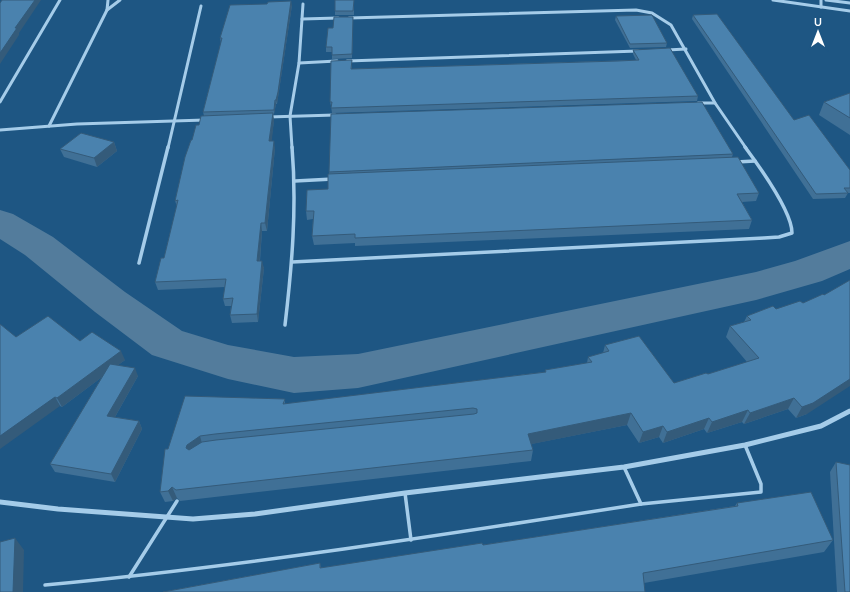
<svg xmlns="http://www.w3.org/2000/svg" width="850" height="592" font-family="Manrope,sans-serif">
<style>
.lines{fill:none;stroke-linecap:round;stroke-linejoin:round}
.river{fill:#537c9c;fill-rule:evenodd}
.service{stroke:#a5cce9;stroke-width:3.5}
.minor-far2{stroke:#a5cce9;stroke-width:3}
.minor-far1{stroke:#a5cce9;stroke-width:3.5}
.minor{stroke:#a5cce9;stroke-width:5}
.wall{fill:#407096}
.shaded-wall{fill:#345b7a}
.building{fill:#4a82ae;stroke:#345b7a;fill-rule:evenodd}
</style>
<rect width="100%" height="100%" fill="#1e5683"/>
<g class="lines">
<polygon class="river" points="0,210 13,214 53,237 125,292 182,331 228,345 294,357 358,354 756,272 795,261 850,241 850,269 822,281 756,300 358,388 294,393 228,379 152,355 95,312 25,255 0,239"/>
<g class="service">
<polyline points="405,493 411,540"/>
<polyline points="641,504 761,492 761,484 745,445"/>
<polyline points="129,577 177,501"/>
<path d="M 45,585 C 245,566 443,535 641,504 L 624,467"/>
</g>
<g class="minor-far2">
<polyline points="773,0 850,11"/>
<polyline points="821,0 821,7"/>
<polyline points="826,0 850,3"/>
<polyline points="107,10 120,0"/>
<polyline points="349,18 636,10 652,13 671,25 715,103 746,148"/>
<polyline points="302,19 338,18"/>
<polyline points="667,50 686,49"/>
<polyline points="347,61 638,51"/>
<polyline points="299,63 337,61"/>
<polyline points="0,102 60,0"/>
<polyline points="698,103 715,103"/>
<polyline points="268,117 335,115"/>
<polyline points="49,126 107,10 108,0"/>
<polyline points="0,130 77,124 205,120"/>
<polyline points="168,148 201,6"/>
<polyline points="292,148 290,116 299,63 303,4"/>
</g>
<g class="minor-far1">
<polyline points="736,162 755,161"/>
<polyline points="295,181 333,179"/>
<path d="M 292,262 L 764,238 L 779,237 L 792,233 C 792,211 759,166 745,147"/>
<polyline points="139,263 168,147"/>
<path d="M 285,325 C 292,266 297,207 292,147"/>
</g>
<polyline class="minor" points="0,502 58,509 193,519 255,514 405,493 624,467 745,445 821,426 850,411"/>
</g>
<g class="wall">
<rect x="335" y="0" width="19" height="15"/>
<polygon points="292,5 277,104 276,104 274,114 273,115 274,121 271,141 275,148 267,231 262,231 260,261 264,268 258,322 232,323 230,315 231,306 225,306 223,299 225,287 158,290 155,282 164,258 177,206 175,201 192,140 199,125 204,116 203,112 221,43 220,38"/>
<polygon points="693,15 794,120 850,170 850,193 848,193 845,198 813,199 692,19"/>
<polygon points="616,16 667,43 666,47 630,48 615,20"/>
<polygon points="353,17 352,58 332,59 332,52 326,52 326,47 333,28"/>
<polygon points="633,50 698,96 697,101 332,113 331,106 330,102 352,64 352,69 636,60 633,54"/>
<polygon points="850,93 850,135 819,115 824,102"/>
<polygon points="114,142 117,151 97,167 64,157 60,149"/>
<polygon points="733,154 732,157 759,193 756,201 742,202 752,220 749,229 355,246 355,243 314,245 312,236 313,219 307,220 306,211 328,189 329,172"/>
<polygon points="773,306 807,414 796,418 788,409 744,424 742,422 707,433 704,429 663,443 659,437 639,443 627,425 531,444 533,450 531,461 180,501 177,498 173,501 165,502 160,492 168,449 285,399 285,404 545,372 545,370 587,363 588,357 603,353 605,345 674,383 708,374 747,362 726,337 730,326 744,322 747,316"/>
<polygon points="16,337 80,341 125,360 118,365 138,376 115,417 139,421 142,429 115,482 55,472 50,464 102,377 62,407 60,406"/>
<polygon points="836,462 850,592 837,592 830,472"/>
<polygon points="737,503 833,540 824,552 644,583 163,592 320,563 321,568 483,545 735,506"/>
</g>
<g class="shaded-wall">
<polygon points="35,0 41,0 19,33 19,35 0,64 0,53 15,28"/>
<polygon points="291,1 292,5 277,104 276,100"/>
<polygon points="275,100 276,104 274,114 274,110"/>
<polygon points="273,113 274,121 271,148 269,141"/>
<polygon points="274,141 275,148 267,231 265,223"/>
<polygon points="114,142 117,151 97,167 94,158"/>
<polygon points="261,223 262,231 259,269 257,261"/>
<polygon points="262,261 264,268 258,322 257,314"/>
<polygon points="121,351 125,360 62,407 57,398"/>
<polygon points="135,368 138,376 111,424 107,416"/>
<polygon points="850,379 850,386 807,414 796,418 802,407"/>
<polygon points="55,397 60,406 0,449 0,436"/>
<polygon points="794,398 788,409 744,424 750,413"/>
<polygon points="748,410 742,422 707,433 712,422"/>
<polygon points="631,413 627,425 527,445 528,434"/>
<polygon points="709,418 704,429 663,443 667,432"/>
<polygon points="139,421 142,429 115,482 111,474"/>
<polygon points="663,426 659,437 639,443 643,432"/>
<polygon points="200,436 203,447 191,456 186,448 187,445"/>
<polygon points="172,487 177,498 173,501 168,491"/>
<polygon points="15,538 24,550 23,592 13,592"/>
</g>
<g class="building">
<polygon points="2,0 35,0 15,28 17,28 0,53 0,3"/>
<polygon points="335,0 354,0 353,11 335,11"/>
<polygon points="291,1 278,92 276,100 275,100 274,110 203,112 222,38 220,38 230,5 267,4 268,2"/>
<polygon points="717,14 794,120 809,115 850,170 850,188 844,188 848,193 816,194 693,15"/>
<polygon points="652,15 667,43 630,44 616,16"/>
<polygon points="334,17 353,17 352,54 332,55 332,47 326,47 328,28 333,28"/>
<polygon points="670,48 698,96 331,108 332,102 330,102 331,61 352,60 351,69 618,61 639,60 633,50"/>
<polygon points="850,93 850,118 824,102"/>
<polygon points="702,102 733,154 329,172 331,114"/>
<polygon points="273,113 269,141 274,141 268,194 265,223 261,223 257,261 262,261 257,314 230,315 233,298 223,299 226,279 155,282 161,258 164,258 178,200 175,201 185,157 191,140 192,140 196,125 199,125 201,116"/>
<polygon points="81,133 114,142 94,158 60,149"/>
<polygon points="738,157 759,193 737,194 752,220 355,238 355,234 312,236 314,211 306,211 307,190 328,189 328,174"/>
<path d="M 850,280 L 850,379 L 813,403 L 802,407 L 794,398 L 750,413 L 748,410 L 712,422 L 709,418 L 667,432 L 663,426 L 643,432 L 631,413 L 528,434 L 533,450 L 176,490 L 172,487 L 168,491 L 160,492 L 165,449 L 168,449 L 185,396 L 285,399 L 283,404 L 546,372 L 545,370 L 592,362 L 588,357 L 609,351 L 605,345 L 639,336 L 674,383 L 706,373 L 708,374 L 759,358 L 730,326 L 751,320 L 747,316 L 773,306 L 776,309 L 800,301 L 803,303 L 823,294 L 824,295 ZM 473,408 L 477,409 L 477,413 L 474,414 L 216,440 L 202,442 L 189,450 L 186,448 L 187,445 L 200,436 L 215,434 Z"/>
<polygon points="48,316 80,341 92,332 121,351 57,398 55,397 0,436 0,324 16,337"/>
<polygon points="110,364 135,368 107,416 139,421 111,474 50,464"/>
<polygon points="836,462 850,465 850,592 845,592"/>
<polygon points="811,492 833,540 643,573 645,592 163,592 320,563 320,568 482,543 483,545 738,506 737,503"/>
<polygon points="15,538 13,592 0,592 0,542"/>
</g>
<g transform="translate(818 32)" stroke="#1e5683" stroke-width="3" paint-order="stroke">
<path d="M0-3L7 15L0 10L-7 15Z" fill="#ffffff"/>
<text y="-6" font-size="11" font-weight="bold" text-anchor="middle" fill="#ffffff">U</text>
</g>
</svg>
